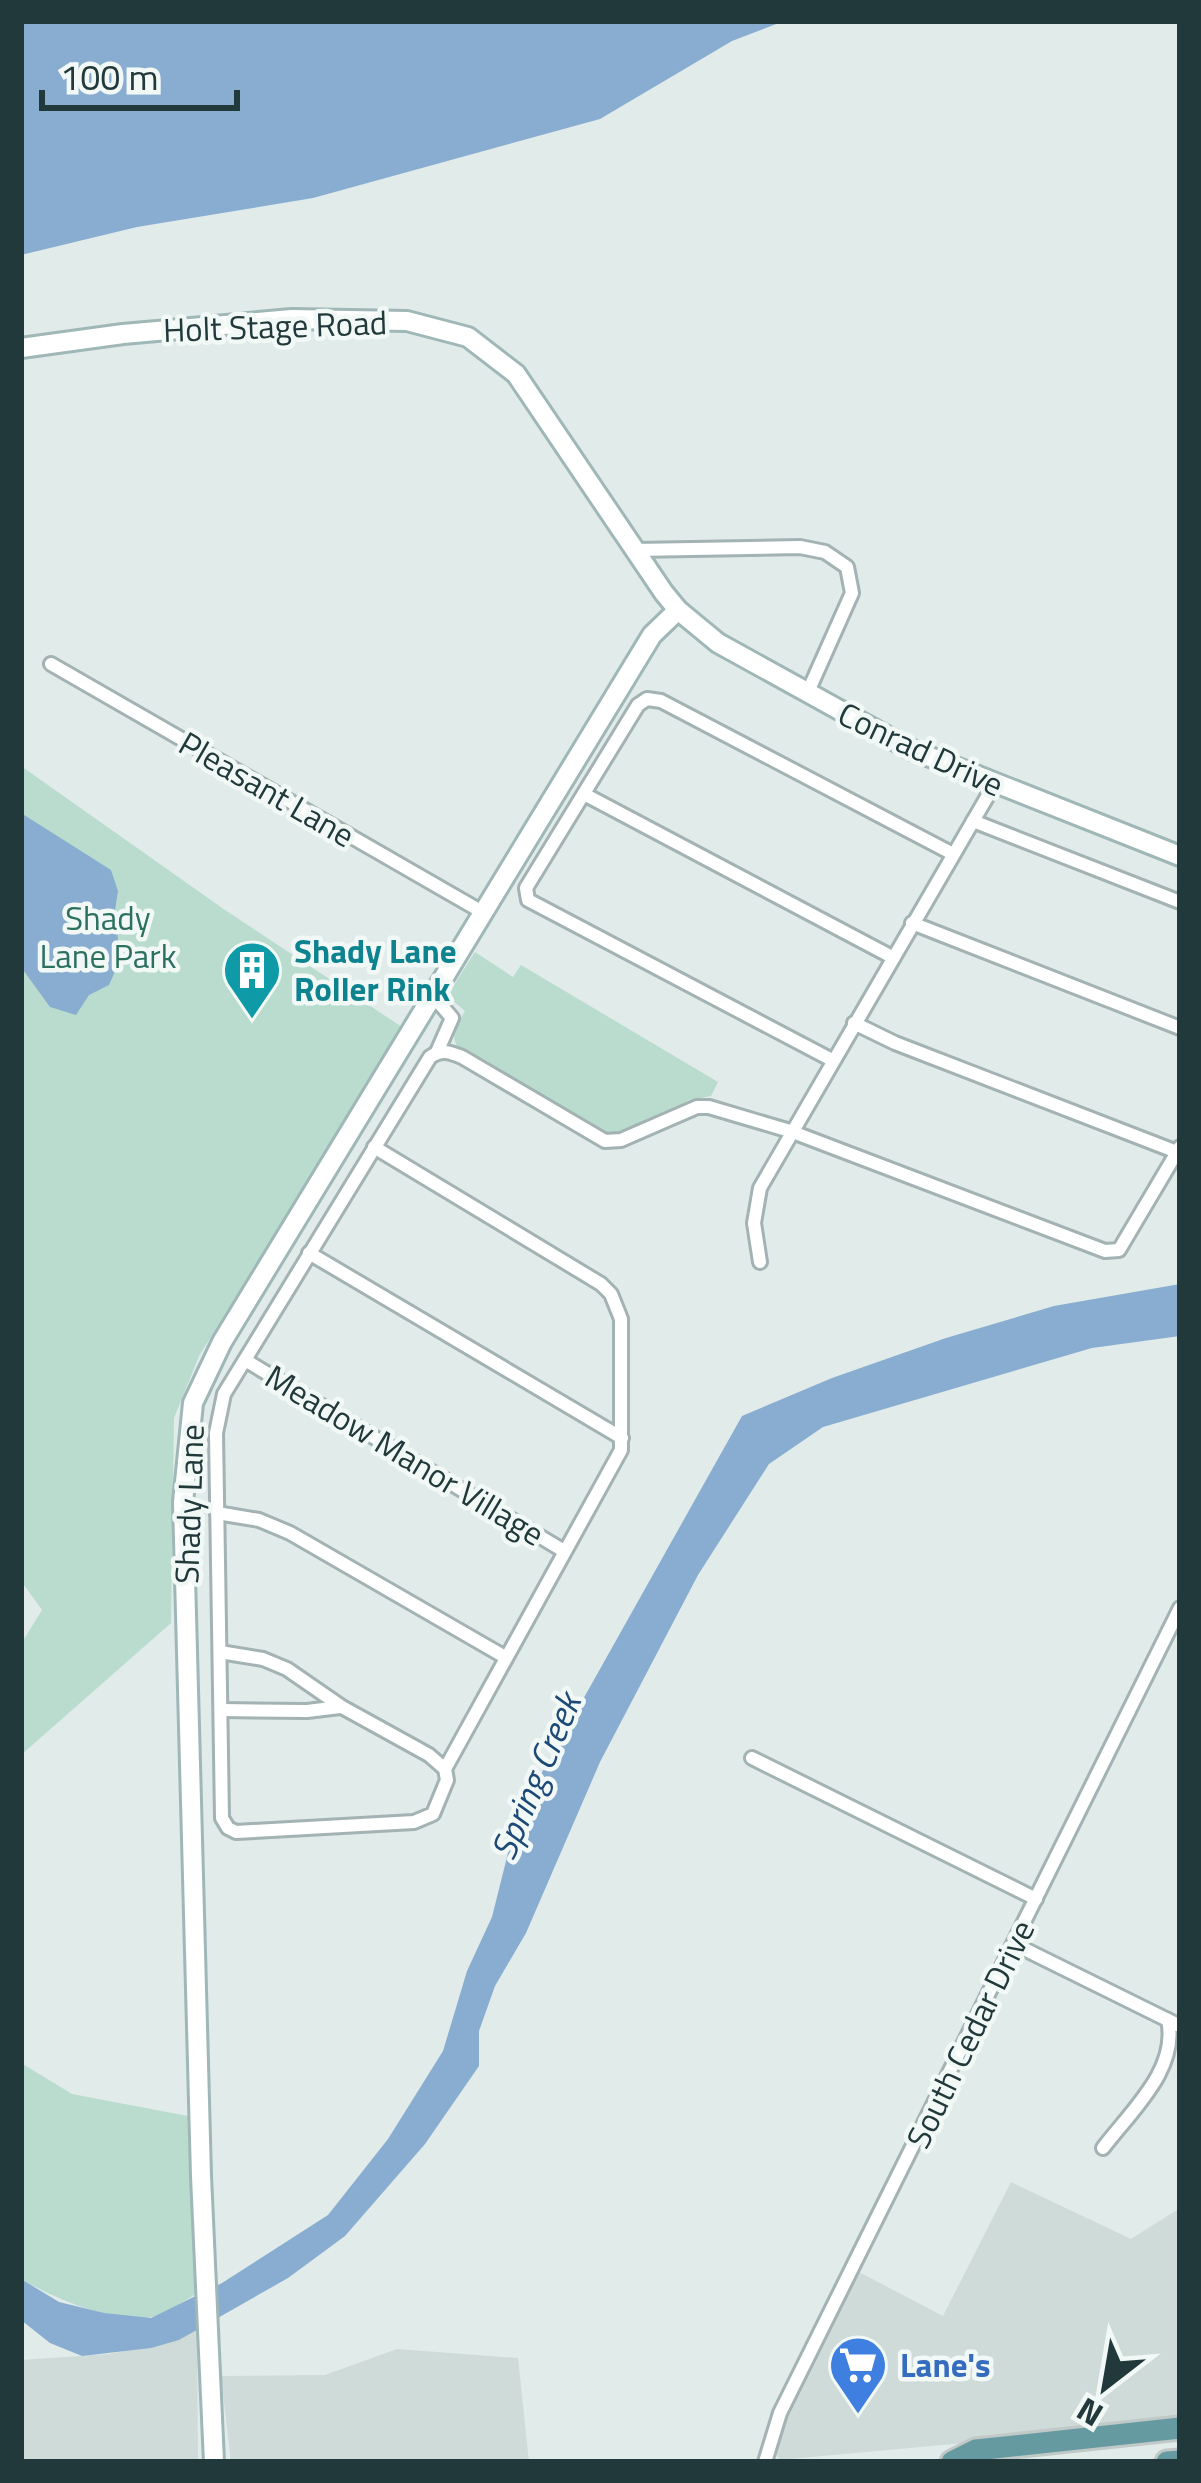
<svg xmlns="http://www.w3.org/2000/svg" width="1201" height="2483" font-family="'Titillium Web',sans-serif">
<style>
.built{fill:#cfdbd9}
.green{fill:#b9dcce}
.water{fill:#89add0}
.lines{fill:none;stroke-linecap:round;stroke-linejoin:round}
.street-casing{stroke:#a3b2b2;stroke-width:18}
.secondary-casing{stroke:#9fb7b6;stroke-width:24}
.primary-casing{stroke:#c1c8c8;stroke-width:27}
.street{stroke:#fff;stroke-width:12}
.secondary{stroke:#fff;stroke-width:18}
.primary{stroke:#659ba0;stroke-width:21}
.labels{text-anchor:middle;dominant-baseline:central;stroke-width:9;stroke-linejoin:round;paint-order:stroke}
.street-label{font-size:33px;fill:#21393b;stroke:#f1f8f6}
.park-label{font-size:33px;fill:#2c715e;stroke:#f1f8f6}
.culture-label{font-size:33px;font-weight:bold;fill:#0d838f;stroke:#f1f8f6;text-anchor:start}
.shop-label{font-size:33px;font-weight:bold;fill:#366cbe;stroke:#f1f8f6;text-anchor:start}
.water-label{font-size:36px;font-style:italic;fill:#1c4976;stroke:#f1f8f6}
</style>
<rect width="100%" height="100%" fill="#e0ebea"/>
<g class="built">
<polygon points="1011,2182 1131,2239 1180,2208 1180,2423 779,2460 773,2444 859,2272 943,2316"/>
<polygon points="197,2329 198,2462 21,2462 21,2360 109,2354 179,2340"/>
<polygon points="397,2349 518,2358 529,2462 231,2462 221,2376 325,2375"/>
</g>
<g class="green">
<polygon points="21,766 225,910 405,1029 199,1356 174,1418 171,1623 21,1755 21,1644 42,1610 21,1581"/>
<polygon points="475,952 513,977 521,965 718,1082 711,1096 690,1100 617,1136 598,1130 456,1045 453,1032 465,1011 447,996"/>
<path d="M 21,2063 L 72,2094 L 193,2117 L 196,2294 C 183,2301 166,2314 152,2317 C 115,2325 52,2297 21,2279 Z"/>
</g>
<g class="water">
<polygon points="21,21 784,21 732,41 600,119 313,198 137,227 21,255"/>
<polygon points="21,813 111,870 118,891 115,910 120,960 109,985 89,995 76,1015 50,1007 21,967"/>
<polygon points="1180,1284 1180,1336 1092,1348 823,1427 769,1464 698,1575 600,1762 526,1933 495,1986 479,2031 479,2066 425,2144 345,2236 288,2278 179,2340 151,2348 82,2356 50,2343 21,2320 21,2279 59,2302 104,2313 151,2318 222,2283 328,2215 388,2139 443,2051 467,1971 492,1917 517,1817 742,1416 832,1378 946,1338 1054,1306"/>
</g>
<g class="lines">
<defs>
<g id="street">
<polyline points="635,550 800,547 825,552 847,567 852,593 807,694"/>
<polyline points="51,664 484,913"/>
<polyline points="584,794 892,957"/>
<polyline points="973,821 1180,902"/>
<polyline points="912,923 1180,1028"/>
<polyline points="435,998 452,1018 437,1052"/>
<polyline points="854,1023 895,1043 1177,1152"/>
<polyline points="832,1060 528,900 526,888 638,705 647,699 661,701 953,854"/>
<polyline points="374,1147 601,1284 611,1294 621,1319 621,1450 445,1769"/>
<polyline points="309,1253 622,1438"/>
<polyline points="760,1262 754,1223 760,1188 994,785"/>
<polyline points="245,1360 564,1551"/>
<polyline points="217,1513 259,1520 290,1533 505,1657"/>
<path d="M 220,1652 L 263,1659 L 287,1669 L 342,1707 L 429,1755 L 445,1769 L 447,1780 L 433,1814 L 414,1822 L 236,1832 L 228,1828 L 222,1818 L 216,1433 L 224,1394 L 430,1057 C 442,1049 449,1052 462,1057 L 605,1141 L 621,1140 L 697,1107 L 709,1107 L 790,1131 L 1105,1251 L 1119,1250 L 1180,1147"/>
<polyline points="221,1710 307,1711 340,1707"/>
<polyline points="752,1758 1036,1899"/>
<polyline points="1014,1944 1180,2026"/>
<path d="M 1103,2148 C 1131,2111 1179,2069 1168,2020"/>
<polyline points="765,2462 780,2413 1180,1608"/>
</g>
<g id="secondary">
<polyline points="21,348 123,334 292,319 407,321 468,337 516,374 664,593 678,610 718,643 910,749 1180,856"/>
<polyline points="214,2462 201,2176 183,1502 193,1403 222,1342 652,635 678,610"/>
</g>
<g id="primary">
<polyline points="952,2462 976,2450 1180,2428"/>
<polyline points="1167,2462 1180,2461"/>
</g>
</defs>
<use href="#street" class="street-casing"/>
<use href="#secondary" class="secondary-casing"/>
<use href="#primary" class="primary-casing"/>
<use href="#street" class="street"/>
<use href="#secondary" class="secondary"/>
<use href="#primary" class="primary"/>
</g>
<defs>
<symbol id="building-pin" viewBox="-11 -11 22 30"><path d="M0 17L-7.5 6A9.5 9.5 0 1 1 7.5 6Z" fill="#0f9aa8" stroke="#f1f8f6"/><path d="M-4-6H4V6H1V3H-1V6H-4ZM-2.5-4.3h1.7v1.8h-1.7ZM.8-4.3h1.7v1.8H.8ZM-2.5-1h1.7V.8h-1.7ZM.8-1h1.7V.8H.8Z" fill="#fff"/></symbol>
<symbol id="supermarket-pin" viewBox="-11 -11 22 30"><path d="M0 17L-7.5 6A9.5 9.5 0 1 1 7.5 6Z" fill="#3f7fe0" stroke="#f1f8f6"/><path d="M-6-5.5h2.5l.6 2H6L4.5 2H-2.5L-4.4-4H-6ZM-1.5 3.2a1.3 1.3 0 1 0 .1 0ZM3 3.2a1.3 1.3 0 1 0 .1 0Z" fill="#fff"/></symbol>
</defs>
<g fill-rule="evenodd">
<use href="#building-pin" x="219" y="937" width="66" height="90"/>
<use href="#supermarket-pin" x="825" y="2332" width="66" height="90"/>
</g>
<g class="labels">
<g class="street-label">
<text transform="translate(275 326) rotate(-2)">Holt Stage Road</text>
<text transform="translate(921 749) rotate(25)">Conrad Drive</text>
<text transform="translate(267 789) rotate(30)">Pleasant Lane</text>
<text transform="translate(405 1455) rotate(31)">Meadow Manor Village</text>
<text transform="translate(189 1504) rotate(-88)">Shady Lane</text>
<text transform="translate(970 2034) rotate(-64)">South Cedar Drive</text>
</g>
<g class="park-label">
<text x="108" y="918">Shady<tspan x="108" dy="38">Lane Park</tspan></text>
</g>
<g class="culture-label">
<text x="294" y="951">Shady Lane<tspan x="294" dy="38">Roller Rink</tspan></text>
</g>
<g class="shop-label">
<text x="900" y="2365">Lane's</text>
</g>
<g class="water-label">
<text transform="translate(535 1776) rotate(-67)">Spring Creek</text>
</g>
</g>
<rect width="1201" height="2483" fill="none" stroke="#21393b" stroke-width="48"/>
<g transform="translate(1105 2387) rotate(211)" stroke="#f1f8f6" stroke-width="9" paint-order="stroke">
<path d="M0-9L21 45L0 30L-21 45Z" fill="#21393b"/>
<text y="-18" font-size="33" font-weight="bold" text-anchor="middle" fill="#21393b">N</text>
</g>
<path d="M42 90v18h195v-18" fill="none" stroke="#21393b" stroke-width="6"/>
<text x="60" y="90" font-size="36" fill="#21393b" stroke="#f1f8f6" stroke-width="9" paint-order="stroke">100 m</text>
</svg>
